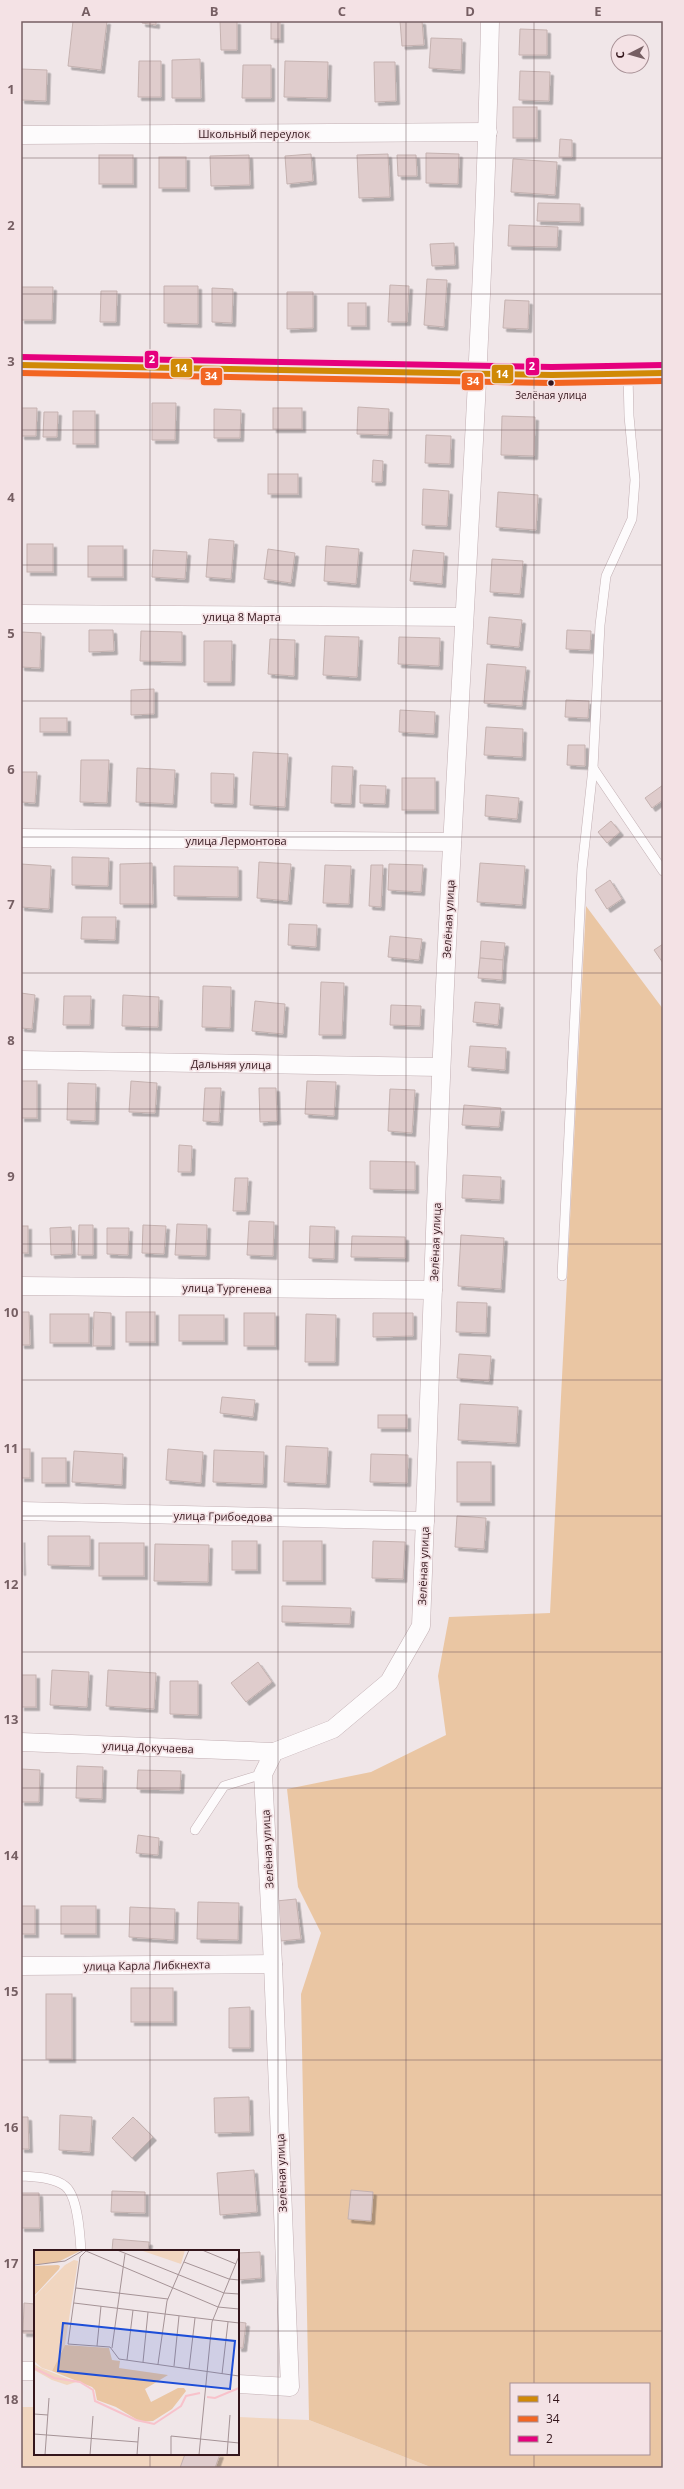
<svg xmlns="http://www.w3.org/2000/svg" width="684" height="2489" font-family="'Open Sans',sans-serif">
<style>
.green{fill:#f1d6c0}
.forest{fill:#eac6a3;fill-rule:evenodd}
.building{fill:#dfcccc;stroke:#c5b2b0;filter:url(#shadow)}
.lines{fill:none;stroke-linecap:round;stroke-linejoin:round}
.service-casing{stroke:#c2afb3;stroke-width:10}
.minor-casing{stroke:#c2afb3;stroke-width:19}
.secondary-casing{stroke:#c2afb3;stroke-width:23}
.service{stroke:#fdfbfc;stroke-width:9}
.minor{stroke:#fdfbfc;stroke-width:18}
.secondary{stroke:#fdfbfc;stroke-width:22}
.bus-1-casing{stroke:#f4e2e5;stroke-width:9}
.bus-2-casing{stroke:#f4e2e5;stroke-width:9}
.bus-3-casing{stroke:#f4e2e5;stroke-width:9}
.bus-1{stroke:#d08906;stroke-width:6}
.bus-2{stroke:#f26522;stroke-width:6}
.bus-3{stroke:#e5007d;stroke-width:6}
.grid{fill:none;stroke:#765f63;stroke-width:1;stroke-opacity:0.55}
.bus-dot{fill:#34161c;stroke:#f4e2e5;stroke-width:1.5}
.labels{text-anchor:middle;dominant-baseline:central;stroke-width:3.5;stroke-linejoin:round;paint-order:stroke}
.bus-label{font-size:10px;fill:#34161c;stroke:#f4e2e5}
.street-label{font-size:11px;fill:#34161c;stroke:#f4e2e5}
.inset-river{fill:none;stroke:#f8c2cb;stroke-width:2}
.inset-road{fill:none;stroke:#a59396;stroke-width:1}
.view{fill:#1d4ed8;fill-opacity:0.15;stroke:#1d4ed8;stroke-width:2}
.inset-edge{fill:none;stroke:#34161c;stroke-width:2}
.line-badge{stroke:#f4e2e5;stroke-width:1.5}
.badge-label{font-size:11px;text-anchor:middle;font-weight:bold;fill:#fff}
.neatline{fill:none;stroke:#765f63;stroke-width:1.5}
.grid-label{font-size:13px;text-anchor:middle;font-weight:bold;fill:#765f63}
</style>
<defs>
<filter id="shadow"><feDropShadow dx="3.5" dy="3.5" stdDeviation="0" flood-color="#0004"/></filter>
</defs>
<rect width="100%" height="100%" fill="#f0e6e8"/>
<polygon class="green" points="21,2407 35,2407 35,2454 238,2454 238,2417 309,2420 433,2468 21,2468"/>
<path class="forest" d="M 586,906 L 663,1009 L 663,2468 L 433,2468 L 309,2420 L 301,1994 L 321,1933 L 298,1887 L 287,1789 L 371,1772 L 446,1735 L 438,1676 L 449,1617 L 550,1613 ZM 511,2384 L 649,2384 L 649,2454 L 511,2454 Z"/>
<g class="building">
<polygon points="73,21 107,21 101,70 68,66"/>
<polygon points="142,21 156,21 156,25 142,23"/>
<polygon points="220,21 237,21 237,50 221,50"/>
<rect x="271" y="21" width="9" height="18"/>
<polygon points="400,21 422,21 424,45 402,46"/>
<polygon points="520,29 547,30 547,55 519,55"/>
<polygon points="431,38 462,39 461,70 429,68"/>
<polygon points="200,59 201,98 172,98 172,60"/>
<polygon points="139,61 161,61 161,97 138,97"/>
<polygon points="285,61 328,62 327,98 284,97"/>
<polygon points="374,62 395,62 396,101 375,102"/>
<polygon points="243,65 271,65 271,98 242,98"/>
<polygon points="21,69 47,70 46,101 21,100"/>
<polygon points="520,71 550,72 549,101 519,100"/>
<rect x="513" y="107" width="24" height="31"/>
<polygon points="560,139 572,140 572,157 559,157"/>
<polygon points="426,153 459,154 458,184 426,183"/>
<polygon points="311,154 313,181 287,184 285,156"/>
<polygon points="388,154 390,197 359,198 357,155"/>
<rect x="99" y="155" width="34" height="29"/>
<polygon points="249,155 250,185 211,186 210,156"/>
<polygon points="397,155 416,155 417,176 398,176"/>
<rect x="159" y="157" width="27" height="31"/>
<polygon points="513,159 557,162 555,195 511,192"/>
<polygon points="538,203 580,204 580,222 537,221"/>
<polygon points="509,225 558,227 557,247 508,246"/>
<polygon points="454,243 455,265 432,266 430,244"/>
<polygon points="427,279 447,280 444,327 424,325"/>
<polygon points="390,285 409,286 407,322 388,322"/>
<polygon points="164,286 198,286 198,324 164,323"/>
<polygon points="21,287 53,287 52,320 21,320"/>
<polygon points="212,288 233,289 232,323 212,322"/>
<polygon points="101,291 117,291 116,322 100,322"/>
<polygon points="287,292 313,292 313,328 287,329"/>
<polygon points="505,300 529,301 528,329 503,328"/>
<rect x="348" y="303" width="18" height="23"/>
<polygon points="152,403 176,403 175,440 152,440"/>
<polygon points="358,407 389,409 388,435 357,434"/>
<polygon points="21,408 37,408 36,436 21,436"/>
<rect x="273" y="408" width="29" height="21"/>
<polygon points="214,409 241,410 240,438 214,438"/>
<rect x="73" y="411" width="22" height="33"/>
<polygon points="44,412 58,412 57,437 43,437"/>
<polygon points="502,416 535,417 534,456 501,455"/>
<polygon points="426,435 451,436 450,464 425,463"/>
<polygon points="373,460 383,461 382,482 372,482"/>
<rect x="268" y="474" width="30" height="20"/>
<polygon points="423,489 449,491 447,526 422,525"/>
<polygon points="498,492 538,495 536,530 496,527"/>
<polygon points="209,539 234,541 231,579 206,577"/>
<rect x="27" y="544" width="26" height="28"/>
<rect x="88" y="546" width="35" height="31"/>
<polygon points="326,546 359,549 356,584 324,581"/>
<polygon points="268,549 295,553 291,583 264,579"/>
<polygon points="153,550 187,552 185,579 152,577"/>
<polygon points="413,550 444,553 442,584 410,581"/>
<polygon points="492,559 523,561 520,594 490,592"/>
<polygon points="489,617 522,620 519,647 487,644"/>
<polygon points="89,630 113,630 114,651 89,652"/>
<polygon points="567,630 591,631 590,650 566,649"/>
<polygon points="141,631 182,632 182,662 140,661"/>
<polygon points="21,632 41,633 40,668 21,667"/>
<polygon points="325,636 359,637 357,677 323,675"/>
<polygon points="399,637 440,638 439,666 398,664"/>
<polygon points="270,639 295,640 294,676 268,674"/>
<polygon points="204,641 232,641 231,682 204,682"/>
<polygon points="487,664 526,667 522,706 484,703"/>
<polygon points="154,689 154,714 131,715 131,690"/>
<polygon points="566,700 589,701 588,718 565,717"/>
<polygon points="400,710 435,712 434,734 399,732"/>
<rect x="40" y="718" width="27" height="14"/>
<polygon points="486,727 523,729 522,757 484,755"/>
<polygon points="568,745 585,745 585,766 567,765"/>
<polygon points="253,752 288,754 285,807 250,805"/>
<polygon points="81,760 109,760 107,803 80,802"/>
<polygon points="332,766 353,767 351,804 331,803"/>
<polygon points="137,768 175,770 173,804 136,802"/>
<polygon points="21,772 37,772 35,803 21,802"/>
<polygon points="211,773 234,774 233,804 211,803"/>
<rect x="402" y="778" width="33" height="32"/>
<polygon points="360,785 386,786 385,804 360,803"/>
<polygon points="663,785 663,800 652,808 645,798"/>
<polygon points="486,795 519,798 517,819 485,816"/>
<polygon points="611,821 620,832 607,843 598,832"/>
<polygon points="72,857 109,858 108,886 72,885"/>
<polygon points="259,862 291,864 288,901 257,898"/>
<polygon points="152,863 153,904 120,904 120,864"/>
<polygon points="480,863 525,866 522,905 477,902"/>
<polygon points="21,864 51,866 49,909 21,907"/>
<polygon points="389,864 423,865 421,892 388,890"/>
<polygon points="325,865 351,866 349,904 323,903"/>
<polygon points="371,865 383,865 381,907 369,906"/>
<polygon points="174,866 238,867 238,897 174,896"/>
<polygon points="610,880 622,899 607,909 595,890"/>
<polygon points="82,917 116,917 115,940 81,939"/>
<polygon points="289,924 317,925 316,947 288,945"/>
<polygon points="390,936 422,939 419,960 388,957"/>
<polygon points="481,941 505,943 503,960 480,958"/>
<polygon points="663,944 663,963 654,950"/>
<polygon points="480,958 503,960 502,980 478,978"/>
<polygon points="321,982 344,983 342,1035 319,1035"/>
<polygon points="203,986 231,987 230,1028 202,1027"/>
<polygon points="21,993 35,995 32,1029 21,1028"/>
<polygon points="123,995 159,997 158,1027 122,1026"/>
<polygon points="64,996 91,996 90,1025 63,1025"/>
<polygon points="255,1001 285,1004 283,1034 252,1031"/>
<polygon points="475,1002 500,1004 498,1025 473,1022"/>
<polygon points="391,1005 421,1006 420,1026 390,1025"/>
<polygon points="470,1046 506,1048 505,1070 468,1067"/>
<rect x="21" y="1081" width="16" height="37"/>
<polygon points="131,1081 157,1083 155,1113 129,1112"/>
<polygon points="307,1081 336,1082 334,1116 305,1114"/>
<polygon points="68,1083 96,1084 95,1121 67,1120"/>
<polygon points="205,1088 221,1088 219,1122 203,1121"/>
<polygon points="259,1088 276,1088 277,1121 260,1122"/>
<polygon points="390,1089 415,1090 412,1133 388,1131"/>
<polygon points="464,1105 501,1108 499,1127 462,1125"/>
<polygon points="179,1145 192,1146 191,1172 178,1172"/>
<polygon points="370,1161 415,1162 415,1190 370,1189"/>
<polygon points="463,1175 501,1177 500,1200 462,1198"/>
<polygon points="235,1178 248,1178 246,1211 233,1211"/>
<polygon points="249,1221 274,1222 273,1256 247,1255"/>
<polygon points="177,1224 207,1225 206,1256 175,1255"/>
<polygon points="79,1225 93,1225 93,1255 78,1255"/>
<polygon points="143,1225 166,1226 164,1254 142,1253"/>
<rect x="21" y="1226" width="7" height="27"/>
<polygon points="310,1226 335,1227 334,1259 309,1258"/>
<polygon points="71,1227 72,1254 51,1255 50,1228"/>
<polygon points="107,1228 129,1228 128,1255 107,1254"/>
<polygon points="461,1235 504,1238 501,1289 458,1286"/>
<polygon points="352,1236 405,1237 405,1258 351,1257"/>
<polygon points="457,1302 487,1303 486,1333 456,1332"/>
<polygon points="21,1312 29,1312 30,1345 21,1345"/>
<polygon points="94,1312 111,1313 111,1346 93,1346"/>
<rect x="126" y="1312" width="29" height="30"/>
<rect x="244" y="1313" width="31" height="33"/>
<polygon points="373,1313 413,1313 413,1336 373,1337"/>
<rect x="50" y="1314" width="39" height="29"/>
<polygon points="306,1314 336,1315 335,1362 305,1362"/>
<rect x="179" y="1315" width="45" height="26"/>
<polygon points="459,1354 491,1356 489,1381 457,1378"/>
<polygon points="222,1397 255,1400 253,1417 220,1413"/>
<polygon points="460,1404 518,1407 516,1443 458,1440"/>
<rect x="378" y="1415" width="29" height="13"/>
<polygon points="286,1446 328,1448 326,1484 284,1482"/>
<rect x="21" y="1449" width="9" height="29"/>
<polygon points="168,1449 203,1452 201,1483 166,1480"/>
<polygon points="214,1450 264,1452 263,1484 213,1482"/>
<polygon points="74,1451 123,1454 122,1485 72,1482"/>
<polygon points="371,1454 408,1455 407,1483 370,1482"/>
<rect x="42" y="1458" width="24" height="25"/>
<rect x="457" y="1462" width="34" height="40"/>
<polygon points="457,1516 486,1518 484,1549 455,1547"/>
<polygon points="48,1536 90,1536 90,1566 48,1565"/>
<polygon points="21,1539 22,1572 21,1572"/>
<rect x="232" y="1541" width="25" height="29"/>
<rect x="283" y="1541" width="39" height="40"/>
<polygon points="373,1541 405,1542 403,1579 372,1578"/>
<rect x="99" y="1543" width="45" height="33"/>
<polygon points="155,1544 209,1545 208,1582 154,1581"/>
<polygon points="282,1606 351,1608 350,1624 282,1622"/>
<polygon points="258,1662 272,1682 246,1702 231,1683"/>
<polygon points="52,1670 89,1672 87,1707 50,1705"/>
<polygon points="108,1670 156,1673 154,1709 106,1706"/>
<rect x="21" y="1675" width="15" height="32"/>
<polygon points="170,1681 198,1681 198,1715 170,1714"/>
<polygon points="77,1766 103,1767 102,1799 76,1798"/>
<polygon points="21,1769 40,1770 39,1802 21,1802"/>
<polygon points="138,1770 181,1771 180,1790 137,1789"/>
<polygon points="138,1835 159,1838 158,1855 136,1853"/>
<polygon points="296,1899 301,1939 281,1941 276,1901"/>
<polygon points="198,1902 239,1903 238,1940 197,1939"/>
<rect x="21" y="1906" width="14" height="28"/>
<rect x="61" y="1906" width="35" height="28"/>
<polygon points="130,1907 175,1909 174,1940 129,1937"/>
<rect x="131" y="1988" width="42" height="34"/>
<rect x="46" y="1994" width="26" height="65"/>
<polygon points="250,2007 250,2048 229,2048 229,2008"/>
<polygon points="249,2097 250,2132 215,2133 214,2098"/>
<polygon points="60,2115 92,2117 90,2152 59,2150"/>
<polygon points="21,2117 28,2117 29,2149 21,2149"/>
<polygon points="133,2117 153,2137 132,2158 112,2138"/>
<polygon points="254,2170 257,2212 220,2215 217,2173"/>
<polygon points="351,2190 373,2192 371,2221 348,2219"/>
<polygon points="112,2191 145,2192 145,2213 111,2212"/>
<polygon points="21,2193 39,2193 40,2228 21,2228"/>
<polygon points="113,2239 149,2242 148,2251 112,2251"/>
<polygon points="260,2252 261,2278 238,2280 238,2253"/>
<polygon points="24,2303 35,2304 35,2333 23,2333"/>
<polygon points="238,2322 246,2323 243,2348 238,2348"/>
<polygon points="185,2454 220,2454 215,2468 180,2468"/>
</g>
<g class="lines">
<defs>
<g id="service">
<polyline points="593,768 663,871"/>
<polyline points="562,1276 582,869 593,768 600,625 606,576 632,519 635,480 629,416 628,374"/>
<polyline points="195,1830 224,1786 263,1774"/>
<path d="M 21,2176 C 35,2177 53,2177 65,2186 C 78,2196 80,2235 81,2251"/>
</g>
<g id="minor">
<polyline points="21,135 488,132"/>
<polyline points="21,614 464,617"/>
<polyline points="21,838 452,842"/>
<polyline points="21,1060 440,1067"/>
<polyline points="21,1286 433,1290"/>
<polyline points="21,1511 425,1521"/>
<polyline points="21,1742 274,1752"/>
<polyline points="21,1966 273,1964"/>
<polyline points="21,2371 35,2371"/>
<path d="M 238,2384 L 290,2387 L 273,1964 L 263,1774 L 274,1752 L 333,1729 L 389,1682 L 421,1626 C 430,1392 436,1158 448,924 C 463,623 484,322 490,21"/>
</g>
<polyline id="secondary" points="21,365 552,375 663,373"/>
</defs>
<use href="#service" class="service-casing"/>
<use href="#minor" class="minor-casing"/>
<use href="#secondary" class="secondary-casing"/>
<use href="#service" class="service"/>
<use href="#minor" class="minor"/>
<use href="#secondary" class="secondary"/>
<defs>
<polyline id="bus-1" points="21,365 552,375 663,373"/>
<polyline id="bus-2" points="21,373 552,383 663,381"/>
<polyline id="bus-3" points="21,357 552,367 663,365"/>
</defs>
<use href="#bus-1" class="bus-1-casing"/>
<use href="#bus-2" class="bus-2-casing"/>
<use href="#bus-3" class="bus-3-casing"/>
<use href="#bus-1" class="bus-1"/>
<use href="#bus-2" class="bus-2"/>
<use href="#bus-3" class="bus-3"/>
</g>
<path class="grid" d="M 150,21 L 150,2251M 278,21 L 278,2468M 406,21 L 406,2468M 534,21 L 534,2384M 21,158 L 663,158M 21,294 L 663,294M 21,430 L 663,430M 21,565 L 663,565M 21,701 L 663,701M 21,837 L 663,837M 21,973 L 663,973M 21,1109 L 663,1109M 21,1244 L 663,1244M 21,1380 L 663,1380M 21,1516 L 663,1516M 21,1652 L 663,1652M 21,1788 L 663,1788M 21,1924 L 663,1924M 21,2060 L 663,2060M 21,2195 L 663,2195M 21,2331 L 35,2331M 238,2331 L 663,2331M 150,2454 L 150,2468M 534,2454 L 534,2468"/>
<circle class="bus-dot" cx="551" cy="383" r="3.5"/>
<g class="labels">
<g class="bus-label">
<text x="551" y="395">Зелёная улица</text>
</g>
<g class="street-label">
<text x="254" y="133">Школьный переулок</text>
<text x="242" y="616">улица 8 Марта</text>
<text x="236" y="840">улица Лермонтова</text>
<text transform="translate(448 919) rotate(-87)">Зелёная улица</text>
<text transform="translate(231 1064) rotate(1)">Дальняя улица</text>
<text transform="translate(435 1242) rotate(-88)">Зелёная улица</text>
<text transform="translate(227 1288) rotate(1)">улица Тургенева</text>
<text transform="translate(223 1516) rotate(1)">улица Грибоедова</text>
<text transform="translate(423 1566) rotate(-88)">Зелёная улица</text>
<text transform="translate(148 1747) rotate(2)">улица Докучаева</text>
<text transform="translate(267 1849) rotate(-93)">Зелёная улица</text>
<text transform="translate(147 1965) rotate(-1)">улица Карла Либкнехта</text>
<text transform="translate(281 2173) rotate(-92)">Зелёная улица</text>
</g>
</g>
<g transform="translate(34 2250)">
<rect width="205" height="205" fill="#f0e6e8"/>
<path d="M 106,0 L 151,0 L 147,14 ZM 40,10 L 44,11 L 31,95 L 18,121 L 8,118 L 0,111 L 0,47 L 31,15 ZM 0,114 L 7,118 L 42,132 L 33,135 L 18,130 L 0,120 Z" fill="#f1d6c0"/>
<path d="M 0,0 L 48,0 L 24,12 L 6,14 L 0,14 ZM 24,15 L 26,16 L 25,19 L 0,46 L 0,16 ZM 31,95 L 75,98 L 78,110 L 86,111 L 85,118 L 134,125 L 111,139 L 117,152 L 144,138 L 150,138 L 152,141 L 138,159 L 119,171 L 107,172 L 82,157 L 63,150 L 61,140 L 58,137 L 18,121 Z" fill="#eac6a3"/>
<path class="inset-river" d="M 0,118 L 20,128 L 46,132 L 59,140 L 61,151 L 102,170 L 120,174 L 147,156 L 152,146 L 166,143M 173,147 L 181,148 L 205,138"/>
<path class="inset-road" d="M 83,0 L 190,43 L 205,44M 168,0 L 202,14M 52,1 L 46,7 L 34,94 L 76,97 L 85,109 L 205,126M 52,1 L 184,57 L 205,59M 150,12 L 195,29 L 205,30M 0,15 L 31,11 L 50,0M 42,38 L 134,49M 40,53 L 205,73M 63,96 L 67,56M 78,98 L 91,4M 93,110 L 99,60M 109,112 L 114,62M 124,114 L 133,51 L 155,0M 140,116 L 145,66M 155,119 L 161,68M 188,124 L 194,72M 0,164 L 14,165M 0,184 L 104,192M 11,205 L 15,148M 56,205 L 59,166M 103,205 L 105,177M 137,205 L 137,186 L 205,193M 165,205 L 178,72 L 205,6M 193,205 L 196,165"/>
<path class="view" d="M 29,73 L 201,91 L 196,139 L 24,121 Z"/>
<rect width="205" height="205" class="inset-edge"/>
</g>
<g class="line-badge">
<rect x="144" y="350" width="15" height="19" rx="4" fill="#e5007d"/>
<rect x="525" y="357" width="15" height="19" rx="4" fill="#e5007d"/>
<rect x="170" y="358" width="23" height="20" rx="4" fill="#d08906"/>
<rect x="491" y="364" width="23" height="20" rx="4" fill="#d08906"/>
<rect x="200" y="367" width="23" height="19" rx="4" fill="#f26522"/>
<rect x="461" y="372" width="23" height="19" rx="4" fill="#f26522"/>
</g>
<g class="badge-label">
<text x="152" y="363">2</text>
<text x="532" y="370">2</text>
<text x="181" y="372">14</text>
<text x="502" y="378">14</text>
<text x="211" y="380">34</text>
<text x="473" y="385">34</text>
</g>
<rect width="684" height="2489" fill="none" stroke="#f4e2e5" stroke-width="44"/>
<rect x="510" y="2383" width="140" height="72" fill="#f4e2e5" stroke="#a79095"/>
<rect x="518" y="2396" width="20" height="6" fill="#d08906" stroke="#a79095"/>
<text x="546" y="2403" font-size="12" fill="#34161c">14</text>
<rect x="518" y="2416" width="20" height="6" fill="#f26522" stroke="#a79095"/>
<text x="546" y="2423" font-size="12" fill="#34161c">34</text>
<rect x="518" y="2436" width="20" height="6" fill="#e5007d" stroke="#a79095"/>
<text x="546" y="2443" font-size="12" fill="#34161c">2</text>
<g transform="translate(630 54) rotate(264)"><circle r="19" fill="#f4e2e5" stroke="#a79095"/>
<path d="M0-3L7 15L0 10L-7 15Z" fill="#765f63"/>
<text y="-6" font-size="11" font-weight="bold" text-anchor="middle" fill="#34161c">С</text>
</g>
<rect x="22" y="22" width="640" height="2445" class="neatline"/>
<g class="grid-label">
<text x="86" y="16">A</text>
<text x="214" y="16">B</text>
<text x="342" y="16">C</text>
<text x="470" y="16">D</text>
<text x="598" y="16">E</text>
<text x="11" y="94">1</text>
<text x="11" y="230">2</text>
<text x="11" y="366">3</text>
<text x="11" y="502">4</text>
<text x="11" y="638">5</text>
<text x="11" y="774">6</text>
<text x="11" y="909">7</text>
<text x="11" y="1045">8</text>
<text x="11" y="1181">9</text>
<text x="11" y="1317">10</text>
<text x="11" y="1453">11</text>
<text x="11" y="1589">12</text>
<text x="11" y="1724">13</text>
<text x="11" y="1860">14</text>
<text x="11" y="1996">15</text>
<text x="11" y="2132">16</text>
<text x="11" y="2268">17</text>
<text x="11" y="2404">18</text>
</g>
</svg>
